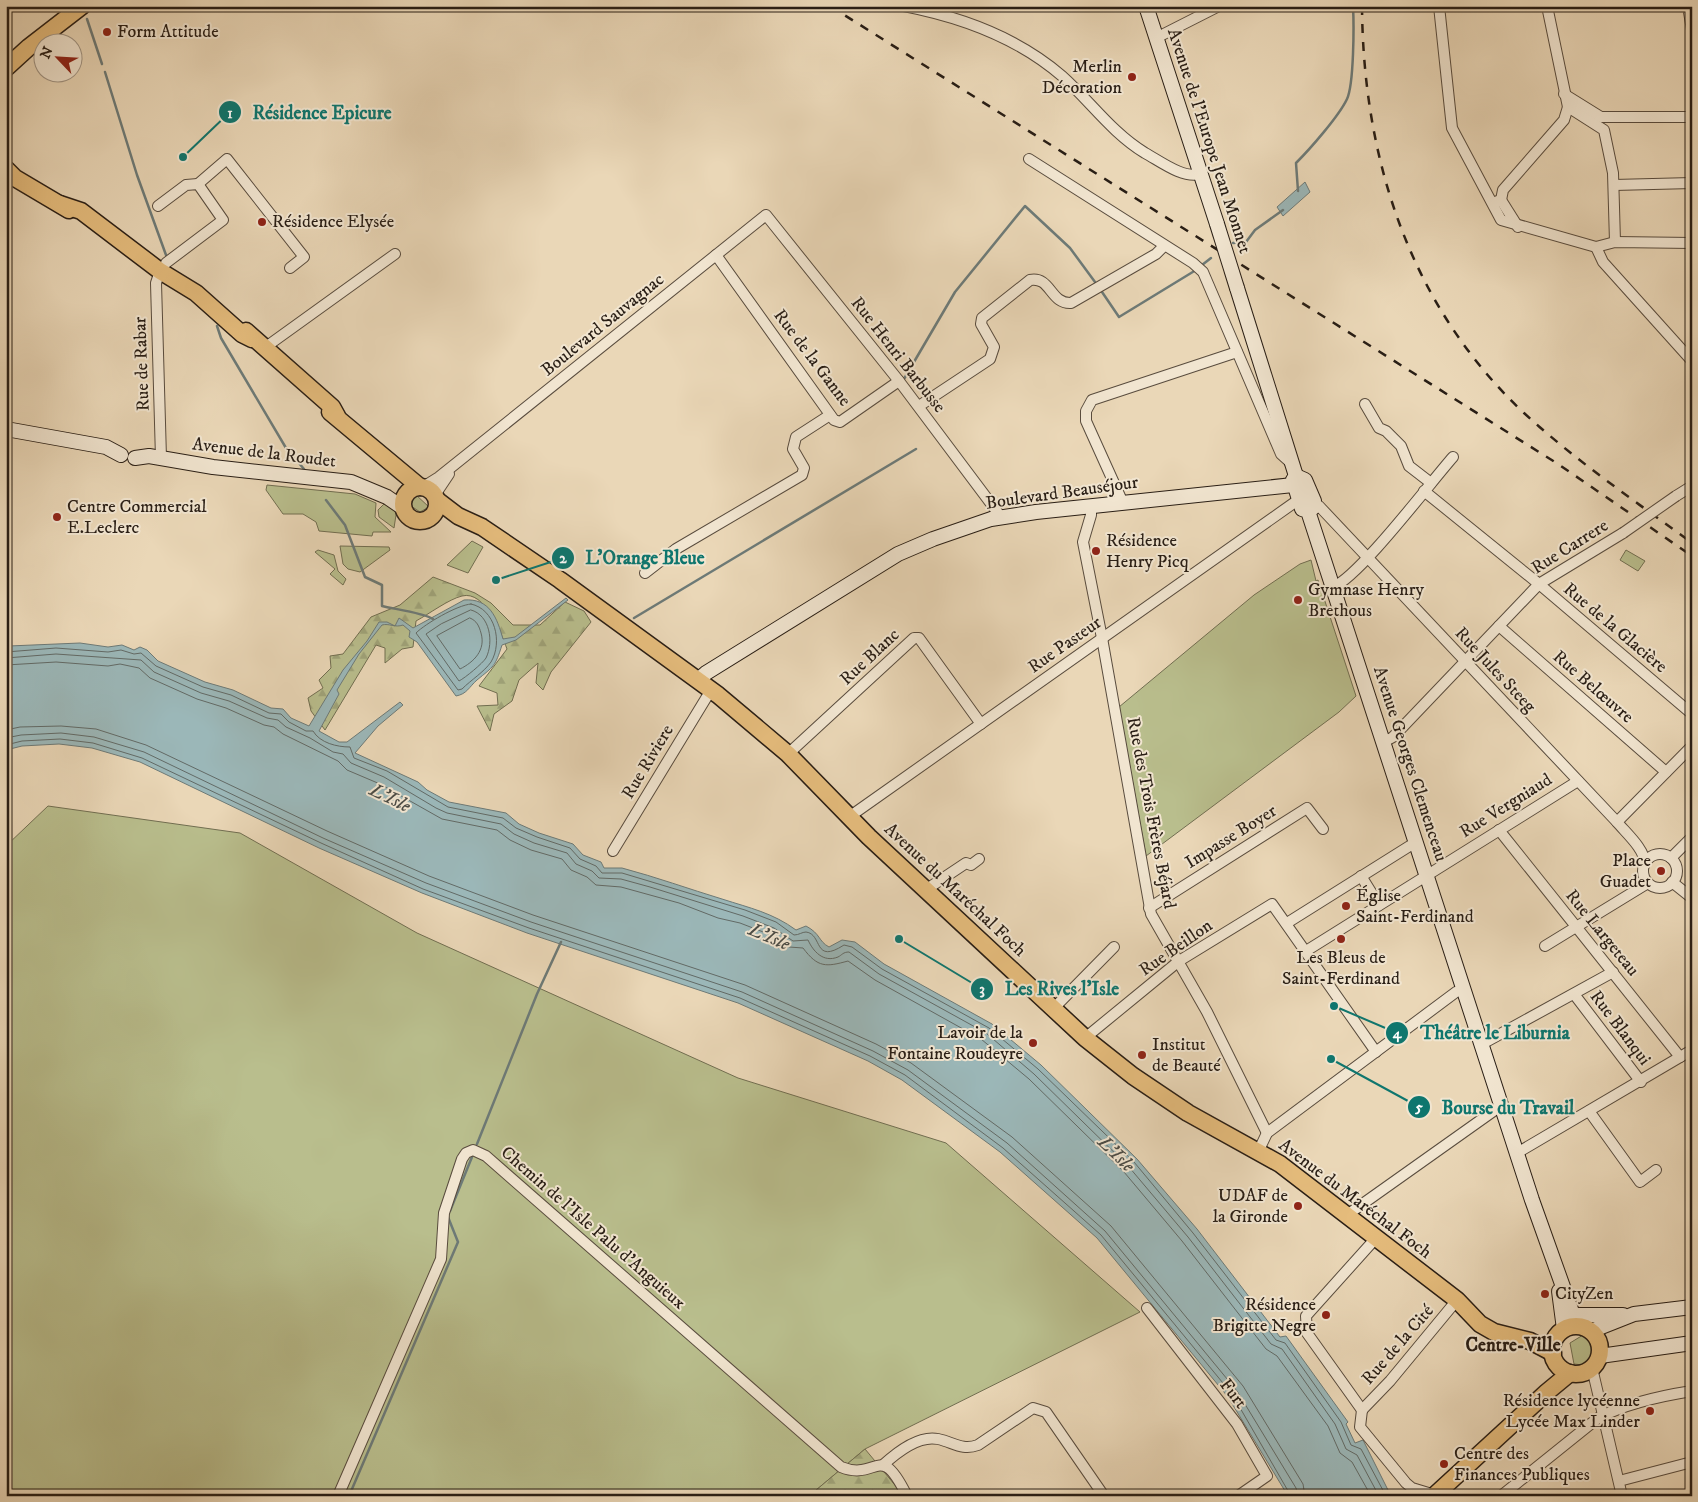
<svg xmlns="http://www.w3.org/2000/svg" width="1698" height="1502" font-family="'IM FELL DW Pica',serif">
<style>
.green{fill:#b9be8d;stroke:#716e51}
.forest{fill:url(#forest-firs);stroke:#716e51}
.water{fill:#9bb7b8;stroke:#6d7a77}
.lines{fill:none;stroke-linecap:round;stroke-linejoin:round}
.shore{stroke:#626a66;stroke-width:1}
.stream{stroke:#6d7a77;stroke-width:2.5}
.street-casing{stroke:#594c3e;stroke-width:12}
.secondary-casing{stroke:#291e15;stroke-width:16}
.primary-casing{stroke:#291e15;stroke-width:19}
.street{stroke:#f1e5d0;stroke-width:10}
.secondary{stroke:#f1e5d0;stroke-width:14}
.primary{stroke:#e5bc7c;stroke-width:16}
.rail{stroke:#291e15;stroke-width:2.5;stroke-dasharray:9 9;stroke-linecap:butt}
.street-bridge-casing{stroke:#594c3e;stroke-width:12;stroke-linecap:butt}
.secondary-bridge-casing{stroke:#291e15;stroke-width:16;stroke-linecap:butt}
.street-bridge{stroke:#f1e5d0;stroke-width:10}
.secondary-bridge{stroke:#f1e5d0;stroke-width:14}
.poi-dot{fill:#8f2418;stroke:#f1e5d0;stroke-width:2}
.labels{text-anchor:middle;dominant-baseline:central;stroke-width:4;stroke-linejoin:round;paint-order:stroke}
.poi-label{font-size:18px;fill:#291e15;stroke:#f1e5d0;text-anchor:start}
.street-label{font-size:18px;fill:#291e15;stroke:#f1e5d0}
.water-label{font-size:19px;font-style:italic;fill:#4b4c46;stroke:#f1e5d0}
.neighbourhood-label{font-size:19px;font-weight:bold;fill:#291e15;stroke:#f1e5d0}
.leader{fill:none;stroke:#0f766e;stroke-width:2}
.callout-dot{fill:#0f766e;stroke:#f1e5d0;stroke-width:2}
.mark-label{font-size:15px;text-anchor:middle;font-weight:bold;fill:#fff}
.callout-label{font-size:19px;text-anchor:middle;font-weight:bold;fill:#0f766e;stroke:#f1e5d0;stroke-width:4;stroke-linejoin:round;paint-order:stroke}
</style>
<defs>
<pattern id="forest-firs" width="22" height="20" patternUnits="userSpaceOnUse" patternTransform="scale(1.25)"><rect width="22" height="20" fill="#b9be8d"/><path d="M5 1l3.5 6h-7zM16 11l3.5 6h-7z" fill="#9fa379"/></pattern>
</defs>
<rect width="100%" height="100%" fill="#ead7b7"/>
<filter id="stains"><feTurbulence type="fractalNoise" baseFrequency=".004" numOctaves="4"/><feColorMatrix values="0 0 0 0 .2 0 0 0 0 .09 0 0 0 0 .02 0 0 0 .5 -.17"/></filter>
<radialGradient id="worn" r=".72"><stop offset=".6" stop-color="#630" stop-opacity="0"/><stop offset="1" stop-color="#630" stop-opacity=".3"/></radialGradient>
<g class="green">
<polygon points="267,485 355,494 376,503 375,517 391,532 373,532 372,536 319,531 316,522 303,514 283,514 266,490"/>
<polygon points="415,494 429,507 420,512 411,506 411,498"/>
<polygon points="384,504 395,509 396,515 394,528 379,517 378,510"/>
<polygon points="472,541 483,547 468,573 447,565"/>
<polygon points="340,546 389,547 390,550 360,572 348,569 343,564"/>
<polygon points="318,550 334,555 338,571 346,579 343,585 330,574 335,569 315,552"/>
<polygon points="1626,550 1645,561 1638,571 1620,560"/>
<polygon points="1311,560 1316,581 1318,580 1356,696 1339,712 1146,856 1119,707 1254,595 1300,564"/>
<polygon points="48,806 240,833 417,933 738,1078 946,1143 1140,1312 865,1449 809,1496 6,1496 6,846"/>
<polygon points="1583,1335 1591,1340 1595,1353 1600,1356 1583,1365 1574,1364 1570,1343"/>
</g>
<g class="forest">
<path d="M 433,577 L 475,593 L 491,603 L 513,625 L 540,625 L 565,602 L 584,611 L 591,622 L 551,672 L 543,690 L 536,683 L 538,663 L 519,680 L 512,701 L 494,714 L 490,731 L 477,706 L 498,705 L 497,693 L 479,686 L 507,649 C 501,633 485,590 462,596 C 449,599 429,614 416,621 L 413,647 L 402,649 L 385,663 L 385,648 L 376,645 L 325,730 L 311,711 L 308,698 L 323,688 L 319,680 L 331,668 L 330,656 L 343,654 L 371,617 L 400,605 Z"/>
<polygon points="865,1449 904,1496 809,1496"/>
</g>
<g class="water">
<polygon points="1305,182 1310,192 1283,216 1277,207"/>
<path d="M 566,598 L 568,600 L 516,640 L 502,645 C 495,667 494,666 477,680 C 469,687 467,694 456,696 L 417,642 L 409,637 L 410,631 L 403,625 C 395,628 389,623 382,625 L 359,654 L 337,690 L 339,694 L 319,731 L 339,742 L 347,742 L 400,702 L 403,705 L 378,726 L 355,753 L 418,782 L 427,790 L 449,802 L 506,813 L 519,824 L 539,833 L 573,844 L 583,855 L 601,862 L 604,868 L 622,868 C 656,877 689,889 722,899 C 750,908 773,913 796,930 L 806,926 C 821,934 818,941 829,947 L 842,940 L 855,942 L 884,964 L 992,1024 L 1041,1065 L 1137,1159 L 1197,1229 L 1280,1337 L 1286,1336 L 1348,1422 L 1346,1424 L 1355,1443 L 1363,1440 L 1391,1496 L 1288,1496 L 1228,1397 L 1097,1238 L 1000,1152 L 902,1080 L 868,1061 L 738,1003 L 527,933 L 422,893 L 319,848 L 140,762 L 92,748 L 59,744 L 22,746 L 6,750 L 6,647 L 9,646 L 80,643 L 108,647 L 122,645 L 134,650 L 140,647 L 147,650 L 158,661 L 205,682 L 233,690 L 271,708 L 283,709 L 291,718 L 309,726 L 343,670 L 367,641 L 379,622 L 387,622 L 395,626 L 399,618 L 413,628 L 464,600 C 490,598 497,618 503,639 L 515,637 Z"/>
</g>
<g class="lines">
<g class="shore">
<path d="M 471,604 C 495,609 503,642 491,662 C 484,672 471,680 462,689 L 458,690 L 416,633 C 425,624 457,605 471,604 Z"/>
<path d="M 471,610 C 490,615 494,642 486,658 C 483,663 465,678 459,681 L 426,634 L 441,624 Z"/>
<path d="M 470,618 C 477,621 479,626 481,633 C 486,650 474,662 460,669 L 437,636 Z"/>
<path d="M 6,652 L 56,648 L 108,652 L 121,650 L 134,654 L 141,653 L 156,666 L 203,687 L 231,695 L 269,713 L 281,714 L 289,722 L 306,731 L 313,731 C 320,743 337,747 350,747 L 354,758 L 387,771 L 448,807 L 503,818 L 516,828 L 537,837 L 570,848 L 580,859 L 596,866 L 602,873 L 622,873 L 745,910 L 776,922 L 794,935 C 799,935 802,932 806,932 C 823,934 813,965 844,945 L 852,947 L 882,969 L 989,1028 L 1038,1069 L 1134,1162 L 1193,1233 L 1276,1340 L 1285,1343 L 1341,1422 L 1351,1445 L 1361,1449 L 1386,1496"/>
<path d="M 6,658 L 56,654 L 141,660 L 154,672 L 201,693 L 229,701 L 267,718 L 278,720 L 286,727 L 310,738 L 333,752 L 343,754 L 351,763 L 384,777 L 436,808 L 447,813 L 501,824 L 514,834 L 534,843 L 567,853 L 576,864 L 592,871 L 599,878 L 621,879 L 650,887 L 743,916 L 774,928 L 793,941 L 808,940 C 813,951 823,963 838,957 C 842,955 843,952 849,952 L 879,974 L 986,1033 L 1034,1074 L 1129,1167 L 1188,1237 L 1271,1344 L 1282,1349 L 1335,1424 L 1346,1449 L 1357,1455 L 1379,1496"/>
<path d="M 6,665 L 56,662 L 108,666 L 120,664 L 139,668 L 150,678 L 197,699 L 226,708 L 264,725 L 274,727 L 283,734 L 338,761 L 347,770 L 380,784 L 442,819 L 497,830 L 510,840 L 531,850 L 562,859 L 571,870 L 587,877 L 596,885 L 621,887 L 679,903 L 718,918 L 740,923 L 771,935 L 789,947 L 803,948 C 818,968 826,967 848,961 L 875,980 L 981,1039 L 1029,1079 L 1124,1172 L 1182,1241 L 1266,1349 L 1277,1356 L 1328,1426 L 1340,1453 L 1352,1462 L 1371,1496"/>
<polyline points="6,730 20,727 61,726 96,729 146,745 327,831 429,876 533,915 745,985 876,1044 911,1063 1012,1137 1111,1226 1243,1386 1303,1484 1305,1496"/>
<polyline points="6,738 21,735 61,733 94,737 144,752 323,838 426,883 531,922 742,992 873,1051 908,1070 1007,1143 1105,1231 1237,1391 1296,1488 1298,1496"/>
<polyline points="6,745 22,741 60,739 93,743 142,758 321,843 423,889 529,928 740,998 870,1056 905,1075 1003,1148 1101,1235 1232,1394 1291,1496"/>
</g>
<g class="stream">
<polyline points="87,19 102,64"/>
<polyline points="105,72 137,175 166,255"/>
<path d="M 1298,191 L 1296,163 C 1310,149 1339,116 1347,99 C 1354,84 1354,25 1353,6"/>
<polyline points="1233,243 1246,242 1255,230 1283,210"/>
<polyline points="1202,265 1211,258"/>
<polyline points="1100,289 1119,317 1196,270"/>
<polyline points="217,326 221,338 286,448 304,469"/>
<polyline points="904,379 955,292 1025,206 1070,248 1095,282"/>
<path d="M 326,500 L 345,525 L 365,577 L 382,585 L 382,606 C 394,609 424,613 433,619"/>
<polyline points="634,618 916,449"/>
<polyline points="477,1144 537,994 561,942"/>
<polyline points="450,1211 472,1157"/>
<polyline points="349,1496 458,1242 448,1217"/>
</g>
<defs>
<g id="street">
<path d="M 904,6 C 961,17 1017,37 1062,76 C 1090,101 1112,133 1145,153 C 1160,161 1183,179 1200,174"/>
<polyline points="1439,6 1452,128 1501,220 1596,247 1615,242 1692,243"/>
<polyline points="1547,6 1568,107 1604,130 1613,173 1615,242"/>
<polyline points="1688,6 1692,30"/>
<polyline points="1156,38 1219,6"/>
<polyline points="1564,94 1601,117"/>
<polyline points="1601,117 1692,117"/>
<polyline points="1029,159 1193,263 1203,272 1281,454 1291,463"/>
<polyline points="198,184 227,159 304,257 290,268"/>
<polyline points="1614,185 1692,183"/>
<polyline points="1501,200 1503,190 1564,120 1568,107"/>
<polyline points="1495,202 1501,200 1518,227"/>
<polyline points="158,206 186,185 198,184 223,220 166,263"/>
<polyline points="1596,247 1603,262 1692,361"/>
<polyline points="716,255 834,420 840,422 899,381"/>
<polyline points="160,271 156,283 161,458"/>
<polyline points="263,349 395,254"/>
<polyline points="1365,404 1379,428 1386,431 1401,446 1409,466 1431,483"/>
<path d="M 919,406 L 990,359 L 994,347 L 981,324 L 982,318 L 1030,280 C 1051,276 1050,304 1071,303 L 1156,254 L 1164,246"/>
<polyline points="423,487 439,477 766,215 899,381 1001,517"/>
<polyline points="1424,491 1539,584 1692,714"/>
<polyline points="435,495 449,474"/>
<polyline points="1676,496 1692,486"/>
<polyline points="1123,503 1086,421 1086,411 1092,400 1237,352"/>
<path d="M 1314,505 L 1319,506 L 1617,822 C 1625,832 1645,849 1645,864"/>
<polyline points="1091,506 1091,515 1083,542 1102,638 1151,914 1207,1012 1267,1133"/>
<polyline points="645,573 676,549 802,475 804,468 793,449 796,437 830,415"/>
<path d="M 1333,587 C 1359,577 1430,483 1453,457"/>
<polyline points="1499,626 1666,772"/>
<polyline points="1384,742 1393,737 1539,584 1623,533"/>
<polyline points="788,754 914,638 919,638 981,724"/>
<polyline points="849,817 1298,500"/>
<polyline points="1617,822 1692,746"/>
<polyline points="1499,830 1680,1057"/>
<polyline points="613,851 711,690"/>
<circle cx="1660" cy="871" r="17"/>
<polyline points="1671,858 1692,837"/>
<polyline points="1361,876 1379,905"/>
<polyline points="1672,882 1692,898"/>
<polyline points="927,889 966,863 971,865 979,859"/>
<polyline points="1149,908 1307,808 1323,829"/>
<polyline points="1287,923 1416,842"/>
<polyline points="1545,946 1648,883"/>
<polyline points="1306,951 1578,781"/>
<polyline points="1574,994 1641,1082"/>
<polyline points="1053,1009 1114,947"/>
<polyline points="1085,1038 1179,961 1272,904 1376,1052"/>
<polyline points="1482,1044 1613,972"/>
<polyline points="1589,1111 1640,1182 1656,1170"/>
<polyline points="1258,1152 1267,1133 1456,992 1464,989"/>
<polyline points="1517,1153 1692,1050"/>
<polyline points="1347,1215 1502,1105"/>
<polyline points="1147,1308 1237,1424 1267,1476 1238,1496"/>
<polyline points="1592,1368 1622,1496"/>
<polyline points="1362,1410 1307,1333 1306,1316 1376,1238"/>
<polyline points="1362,1410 1390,1381 1457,1300"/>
<polyline points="1362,1410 1360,1427 1406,1483 1412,1488 1435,1495"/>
<path d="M 883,1465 C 896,1453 919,1435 938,1439 C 953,1442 962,1451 978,1445 L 1033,1408 L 1046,1412 L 1104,1496"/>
<polyline points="1619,1481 1692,1462"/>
<path d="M 338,1496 L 441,1259 L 444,1213 L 462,1159 L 466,1153 L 473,1150 L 486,1156 L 841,1467 C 878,1482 879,1439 907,1496"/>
<path d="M 1501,1496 L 1598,1418 C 1627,1403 1660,1396 1692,1391"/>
</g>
<g id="secondary">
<polyline points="1146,6 1217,224"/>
<polyline points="1237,288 1296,476"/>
<polyline points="6,429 106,447 121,455"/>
<polyline points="135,458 149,456 213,467 351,482 387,497 403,508"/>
<polyline points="1308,511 1313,508 1314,501 1305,480 1296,476 1293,480 1302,509 1308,511 1532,1200 1577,1326"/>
<polyline points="698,680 706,673 898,554 933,539 991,519 1036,512 1293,485"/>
<polyline points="1559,1291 1564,1329"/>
<polyline points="1575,1315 1623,1315"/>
<polyline points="1591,1331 1634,1314 1692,1307"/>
<polyline points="1600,1356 1692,1343"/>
</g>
<g id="primary">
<polyline points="6,68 29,47 82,6"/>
<polyline points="6,169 15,178 69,210"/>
<polyline points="60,204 81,211 160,271 196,293 242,334 252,339"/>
<polyline points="246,331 332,407 337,416"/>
<polyline points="330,412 420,487"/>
<circle cx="420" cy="504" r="17"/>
<polyline points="437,500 458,516 482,527 560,580 718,695 788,754 869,837 1085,1038 1133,1076 1188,1113 1280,1164 1457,1300 1480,1324 1494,1332 1530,1341 1553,1353"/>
<circle cx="1576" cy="1350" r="24"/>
<polyline points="1434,1496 1547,1392 1570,1373"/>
</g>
</defs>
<use href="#street" class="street-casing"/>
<use href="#secondary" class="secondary-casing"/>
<use href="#primary" class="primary-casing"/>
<use href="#street" class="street"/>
<use href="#secondary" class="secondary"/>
<use href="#primary" class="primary"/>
<g class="rail">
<polyline points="830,6 1558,464 1692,556"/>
<path d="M 1362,6 C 1363,159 1410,306 1524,413 C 1576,461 1635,501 1692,543"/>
</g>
<defs>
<polyline id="street-bridge" points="1623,533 1676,496"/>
<polyline id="secondary-bridge" points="1217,224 1237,288"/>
</defs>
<use href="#street-bridge" class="street-bridge-casing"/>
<use href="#secondary-bridge" class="secondary-bridge-casing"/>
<use href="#street-bridge" class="street-bridge"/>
<use href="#secondary-bridge" class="secondary-bridge"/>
</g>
<g class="poi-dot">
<circle cx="107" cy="32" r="5"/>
<circle cx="1132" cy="77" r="5"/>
<circle cx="262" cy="222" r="5"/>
<circle cx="57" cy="517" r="5"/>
<circle cx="1096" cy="551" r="5"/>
<circle cx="1298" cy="600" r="5"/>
<circle cx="1661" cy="871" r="5"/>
<circle cx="1346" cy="906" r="5"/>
<circle cx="1341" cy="939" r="5"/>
<circle cx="1033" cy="1043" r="5"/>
<circle cx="1142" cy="1055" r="5"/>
<circle cx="1298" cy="1206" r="5"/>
<circle cx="1545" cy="1294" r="5"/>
<circle cx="1326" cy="1315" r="5"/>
<circle cx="1650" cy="1411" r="5"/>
<circle cx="1444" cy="1464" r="5"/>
</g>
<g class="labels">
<g class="poi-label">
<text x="117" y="32">Form Attitude</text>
<text x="1122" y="67" text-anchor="end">Merlin<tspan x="1122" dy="21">Décoration</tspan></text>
<text x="272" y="222">Résidence Elysée</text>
<text x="67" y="507">Centre Commercial<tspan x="67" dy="21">E.Leclerc</tspan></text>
<text x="1106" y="541">Résidence<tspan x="1106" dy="21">Henry Picq</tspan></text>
<text x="1308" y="590">Gymnase Henry<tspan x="1308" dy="21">Brethous</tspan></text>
<text x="1651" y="861" text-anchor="end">Place<tspan x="1651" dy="21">Guadet</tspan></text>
<text x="1356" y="896">Église<tspan x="1356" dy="21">Saint-Ferdinand</tspan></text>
<text x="1341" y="958" text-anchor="middle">Les Bleus de<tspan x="1341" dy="21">Saint-Ferdinand</tspan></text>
<text x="1023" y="1033" text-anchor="end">Lavoir de la<tspan x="1023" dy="21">Fontaine Roudeyre</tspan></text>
<text x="1152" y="1045">Institut<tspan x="1152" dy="21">de Beauté</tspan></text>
<text x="1288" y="1196" text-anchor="end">UDAF de<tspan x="1288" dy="21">la Gironde</tspan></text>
<text x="1555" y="1294">CityZen</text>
<text x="1316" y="1305" text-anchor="end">Résidence<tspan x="1316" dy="21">Brigitte Negre</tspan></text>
<text x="1640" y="1401" text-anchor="end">Résidence lycéenne<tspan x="1640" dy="21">Lycée Max Linder</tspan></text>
<text x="1454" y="1454">Centre des<tspan x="1454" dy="21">Finances Publiques</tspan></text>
</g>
<g class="street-label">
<text transform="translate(1209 141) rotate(72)">Avenue de l'Europe Jean Monnet</text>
<text transform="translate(603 325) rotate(-39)">Boulevard Sauvagnac</text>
<text transform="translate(898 355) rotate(52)">Rue Henri Barbusse</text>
<text transform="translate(812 358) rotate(53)">Rue de la Ganne</text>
<text transform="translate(142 364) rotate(-92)">Rue de Rabar</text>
<text transform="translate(264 453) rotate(7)">Avenue de la Roudet</text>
<text transform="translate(1062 493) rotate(-8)">Boulevard Beauséjour</text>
<text transform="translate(1570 547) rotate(-32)">Rue Carrere</text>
<text transform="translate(1615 628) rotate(40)">Rue de la Glacière</text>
<text transform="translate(1065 645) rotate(-35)">Rue Pasteur</text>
<text transform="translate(870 657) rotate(-43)">Rue Blanc</text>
<text transform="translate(1495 670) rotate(47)">Rue Jules Steeg</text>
<text transform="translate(1593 687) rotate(41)">Rue Belœuvre</text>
<text transform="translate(648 762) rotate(-59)">Rue Riviere</text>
<text transform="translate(1410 764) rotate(72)">Avenue Georges Clemenceau</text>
<text transform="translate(1506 806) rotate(-32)">Rue Vergniaud</text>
<text transform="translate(1151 813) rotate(79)">Rue des Trois Frères Béjard</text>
<text transform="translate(1231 837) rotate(-32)">Impasse Boyer</text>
<text transform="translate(955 890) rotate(43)">Avenue du Maréchal Foch</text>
<text transform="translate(1602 933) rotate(51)">Rue Largeteau</text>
<text transform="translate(1176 948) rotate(-35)">Rue Beillon</text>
<text transform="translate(1620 1028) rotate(53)">Rue Blanqui</text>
<text transform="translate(1355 1199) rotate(37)">Avenue du Maréchal Foch</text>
<text transform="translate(593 1228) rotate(41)">Chemin de l'Isle Palu d’Anguieux</text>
<text transform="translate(1398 1345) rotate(-49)">Rue de la Cité</text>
<text transform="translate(1233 1394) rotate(52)">Furt</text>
</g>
<g class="water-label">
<text transform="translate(390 798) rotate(26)">L'Isle</text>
<text transform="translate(769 937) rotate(23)">L'Isle</text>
<text transform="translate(1116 1154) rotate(44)">L'Isle</text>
</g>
<g class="neighbourhood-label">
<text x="1513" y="1345">Centre-Ville</text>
</g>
</g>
<path class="leader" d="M183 157L230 112M496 580L563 558M899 939L982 989M1334 1006L1397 1033M1331 1059L1419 1107"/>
<g class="callout-dot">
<circle cx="183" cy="157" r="5"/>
<circle cx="496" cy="580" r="5"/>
<circle cx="899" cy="939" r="5"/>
<circle cx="1334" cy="1006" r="5"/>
<circle cx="1331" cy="1059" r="5"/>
<circle cx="230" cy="112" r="12"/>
<circle cx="563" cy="558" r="12"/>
<circle cx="982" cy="989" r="12"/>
<circle cx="1397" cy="1033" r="12"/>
<circle cx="1419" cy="1107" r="12"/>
</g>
<g class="mark-label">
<text x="230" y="118">1</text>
<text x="563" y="563">2</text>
<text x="982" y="994">3</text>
<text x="1397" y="1038">4</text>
<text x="1419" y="1112">5</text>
</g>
<g class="callout-label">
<text x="322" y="119">Résidence Epicure</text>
<text x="645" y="564">L'Orange Bleue</text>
<text x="1062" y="995">Les Rives l'Isle</text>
<text x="1495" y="1039">Théâtre le Liburnia</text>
<text x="1508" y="1114">Bourse du Travail</text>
</g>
<rect width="1698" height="1502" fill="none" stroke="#ead7b7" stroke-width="25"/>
<rect x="8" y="8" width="1683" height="1487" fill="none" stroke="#291e15" stroke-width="2.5"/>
<rect x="12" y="12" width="1673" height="1477" fill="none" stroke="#291e15"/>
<g transform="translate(58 58) rotate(295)"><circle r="24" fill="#f1e5d0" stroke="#a19585"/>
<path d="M0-4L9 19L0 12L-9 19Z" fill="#8f2418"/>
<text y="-8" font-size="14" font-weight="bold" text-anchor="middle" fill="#291e15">N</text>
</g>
<rect width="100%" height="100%" filter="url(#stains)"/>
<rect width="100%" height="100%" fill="url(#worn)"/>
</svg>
